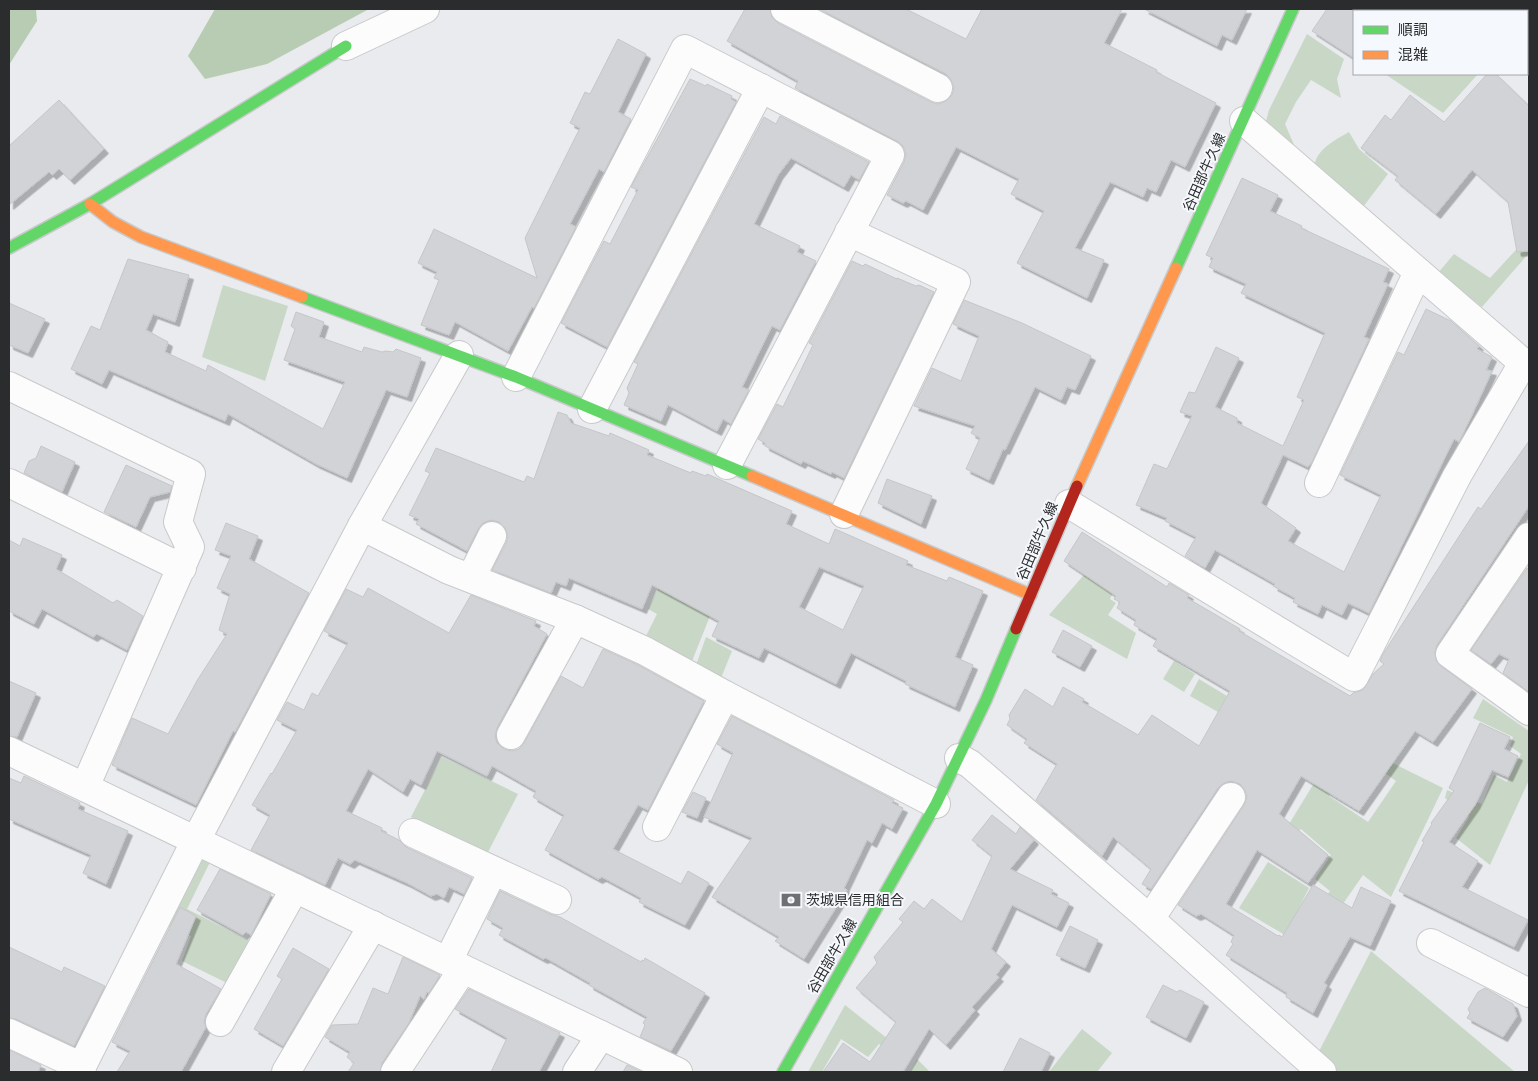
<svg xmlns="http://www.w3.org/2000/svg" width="1538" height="1081" font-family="Helvetica,'Noto Sans JP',sans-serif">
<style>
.green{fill:#c9d8c6}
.forest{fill:#b8ccb4}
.building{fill:#d2d3d6;stroke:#c4c6c8;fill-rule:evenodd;filter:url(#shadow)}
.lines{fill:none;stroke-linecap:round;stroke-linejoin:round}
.street-casing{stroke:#c8c9cb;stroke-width:30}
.fast-casing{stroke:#c8c9cb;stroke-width:14}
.slow-casing{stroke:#c8c9cb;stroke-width:14}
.jam-casing{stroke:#c8c9cb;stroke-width:14}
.street{stroke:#fcfcfc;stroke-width:28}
.fast{stroke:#63d668;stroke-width:11}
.slow{stroke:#ff974d;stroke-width:11}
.jam{stroke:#b3261e;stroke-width:11}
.labels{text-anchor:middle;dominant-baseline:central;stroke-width:4;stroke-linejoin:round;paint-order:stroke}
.street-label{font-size:14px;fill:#2b2c2d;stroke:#f5f8fc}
.poi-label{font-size:14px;fill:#2b2c2d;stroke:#f5f8fc;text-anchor:start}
</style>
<defs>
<filter id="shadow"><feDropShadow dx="4.5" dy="4.5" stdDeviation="0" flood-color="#0004"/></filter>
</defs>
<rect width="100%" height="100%" fill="#e9ebee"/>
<g class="green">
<polygon points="1383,9 1438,9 1441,11 1388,11"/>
<polygon points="1307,34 1344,59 1337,79 1341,98 1311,80 1296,102 1285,124 1295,147 1292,150 1265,125 1269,110"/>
<polygon points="1385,74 1478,74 1443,113"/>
<path d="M 1349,132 L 1359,149 L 1388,174 L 1363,207 L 1314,170 C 1314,151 1333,141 1349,132 Z"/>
<polygon points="1525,240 1529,244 1529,253 1482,307 1438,273 1454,254 1490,278"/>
<polygon points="223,285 288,306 265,381 202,357"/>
<polygon points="1090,568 1114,591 1110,599 1116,603 1108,615 1136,633 1127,659 1049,615"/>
<polygon points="659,587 712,611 692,661 644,640 657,614 648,609"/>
<polygon points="706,637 732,651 721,678 696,665"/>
<polygon points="1174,661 1195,674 1184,692 1163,679"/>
<polygon points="1199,679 1227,696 1218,712 1190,696"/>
<polygon points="1483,699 1529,731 1529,780 1490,865 1456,838 1469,817 1445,798 1447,790 1482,804 1494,775 1507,782 1521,754 1510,746 1513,737 1473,718"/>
<polygon points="1344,739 1443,788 1391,897 1363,875 1320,937 1307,948 1239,908 1268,862 1309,888 1299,908 1311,917 1330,891 1315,879 1331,855 1301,829 1294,835 1286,829 1319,775 1335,786 1329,796 1368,822 1396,781 1341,741"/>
<polygon points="442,757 518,794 485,858 411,817"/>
<polygon points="204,856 211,860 187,909 252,942 227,983 182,961 191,936 168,926 198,864"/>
<polygon points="1371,951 1515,1072 1331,1072 1315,1059"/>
<polygon points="845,1005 912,1058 907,1064 879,1044 868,1057 841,1039 822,1072 808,1072"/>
<polygon points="1082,1029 1112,1053 1097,1072 1049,1072"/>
<polygon points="917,1059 930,1072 910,1072"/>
</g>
<g class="forest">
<polygon points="9,9 36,9 37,21 9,65"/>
<polygon points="215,9 369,9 267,64 205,79 188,56"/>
</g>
<g class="building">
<polygon points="745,9 770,9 772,17 778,23 931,102 938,104 946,101 952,95 954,87 951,80 946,74 819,9 906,9 966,39 982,9 1122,9 1104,43 1157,70 1156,72 1216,103 1185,167 1171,160 1156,192 1147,188 1143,197 1110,182 1075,248 1104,260 1087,298 1017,263 1044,211 1011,194 1019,179 956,147 923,210 906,201 903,203 887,195 904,162 906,154 903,146 897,141 795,88 798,81 727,41"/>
<polygon points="1144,9 1247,9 1232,40 1222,35 1217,46"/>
<polygon points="1327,9 1354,9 1354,58 1312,31"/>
<polygon points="618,39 646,54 618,112 631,119 604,172 599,169 570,224 576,227 534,308 532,307 508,351 455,322 449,335 421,325 439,280 434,278 437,272 418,263 434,229 537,278 525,238 580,128 570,123 585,92 590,94"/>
<polygon points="1487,74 1496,74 1529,106 1529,251 1517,252 1508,202 1472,170 1436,214 1395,180 1398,176 1361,148 1385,115 1391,120 1410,95 1444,122"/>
<polygon points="690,79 706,86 707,84 732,96 731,99 736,102 607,347 561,323 604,241 610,244 638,190 631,187"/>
<polygon points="59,100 104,149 70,180 59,169 52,175 49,172 9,205 9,146"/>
<polygon points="780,116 869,162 859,180 851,175 844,187 791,158 778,175 754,224 800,246 797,252 816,261 780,330 772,326 742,387 749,390 731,424 723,419 717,431 668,405 661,421 624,405 629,393 627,388 638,364 634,362 764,117 776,124"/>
<polygon points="1242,178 1278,195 1270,211 1302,226 1301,228 1389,269 1383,282 1388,284 1364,337 1369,339 1312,462 1308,467 1283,455 1261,503 1296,528 1288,541 1344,572 1381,495 1340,475 1398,352 1404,355 1426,309 1451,321 1479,346 1477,349 1492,357 1486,370 1492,371 1472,415 1459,442 1454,439 1369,613 1348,603 1342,615 1322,605 1318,614 1293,602 1295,598 1273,586 1275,584 1215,550 1205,568 1185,556 1196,537 1165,521 1167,518 1136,505 1154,464 1167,469 1192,416 1180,412 1189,392 1195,393 1216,347 1239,358 1215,407 1237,418 1237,423 1283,446 1304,400 1297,397 1325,333 1241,293 1246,284 1209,267 1213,258 1206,255"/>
<polygon points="128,259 189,275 175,322 153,314 146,330 168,342 165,352 206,371 208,365 323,429 345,382 284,360 295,329 291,326 296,312 324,322 319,337 362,352 364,347 382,352 386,351 393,352 396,349 421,358 407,397 386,390 347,478 316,464 228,414 225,421 109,370 102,384 71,369 91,326 100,330"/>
<polygon points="852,261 863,266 865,264 897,279 897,278 916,286 919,285 934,292 844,478 832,472 831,474 803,461 801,464 765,446 765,443 758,439 777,404 783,407 813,345 809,343"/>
<polygon points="964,300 1022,323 1091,356 1075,390 1067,387 1061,400 1035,387 1005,450 1003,449 989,480 966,469 980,438 971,433 975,426 914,406 932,368 961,381 979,336 953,324"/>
<polygon points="9,303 45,319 28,353 9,345"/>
<path d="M 558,412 L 567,415 L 571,423 L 609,436 L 610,433 L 649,450 L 647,455 L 691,473 L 692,471 L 706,476 L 707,474 L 792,511 L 786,524 L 829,544 L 835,529 L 908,561 L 906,565 L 947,581 L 949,577 L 983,591 L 955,657 L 973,665 L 955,707 L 905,684 L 906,681 L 851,653 L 836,684 L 764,648 L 759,658 L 712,636 L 719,621 L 652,585 L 642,609 L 569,578 L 566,586 L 556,582 L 551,593 L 492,570 L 506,543 L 508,536 L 505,528 L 499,522 L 491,520 L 483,523 L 478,529 L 467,551 L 416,524 L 419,519 L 409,515 L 430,473 L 425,471 L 436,448 L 524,482 L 527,476 L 534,479 ZM 819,567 L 864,586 L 843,630 L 799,607 Z"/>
<polygon points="1529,441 1529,506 1437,645 1435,652 1436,660 1441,666 1472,689 1433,742 1415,731 1359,811 1301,776 1279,814 1328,855 1308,883 1257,850 1226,904 1278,936 1279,935 1282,937 1313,885 1352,908 1361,887 1391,901 1370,946 1350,937 1324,983 1327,985 1313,1013 1286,997 1287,993 1226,955 1233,944 1231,942 1234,935 1201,914 1196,916 1178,905 1244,805 1247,797 1245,790 1240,784 1231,781 1224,783 1218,788 1151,889 1142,884 1151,869 1113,837 1102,856 1036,800 1057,764 1024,743 1027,739 1007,725 1010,719 1009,715 1025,689 1053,707 1063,687 1084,699 1082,702 1138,735 1152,715 1199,746 1230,691 1153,646 1157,639 1134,625 1136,620 1117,608 1120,602 1114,599 1116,596 1064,561 1082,532 1167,587 1169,583 1189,595 1187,598 1240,629 1239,631 1350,696 1353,693 1363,690 1373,674 1384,664 1380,661 1383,654 1478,507 1481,509"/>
<polygon points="41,446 75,462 62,492 24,473 29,461 36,458"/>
<polygon points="126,465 172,486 170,492 150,497 136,527 104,512"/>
<polygon points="887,479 932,496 921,524 878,503"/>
<polygon points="226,523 258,536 249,559 309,593 235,732 233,731 196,805 112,765 132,718 168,734 198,679 227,634 219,630 230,594 217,588 231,556 215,550"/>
<polygon points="23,538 62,555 56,569 113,603 117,600 143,616 127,650 97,634 93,637 42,609 34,624 9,611 9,540 20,546"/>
<polygon points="1527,568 1529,569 1529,692 1503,673 1509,659 1499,654 1491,664 1471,650"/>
<polygon points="368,588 449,633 471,595 536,621 534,626 547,634 497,728 495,736 497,743 504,749 512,751 519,749 524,743 561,676 583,688 603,649 638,665 704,701 648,810 638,805 613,849 681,884 688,871 709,883 685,925 639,902 641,898 602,877 598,879 545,850 564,815 533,797 536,791 492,766 487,776 437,751 421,785 410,779 403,792 368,769 346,811 382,828 381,831 399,840 406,847 472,878 464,894 449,887 444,898 437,894 431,896 407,883 355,860 350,864 338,858 325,885 251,850 270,815 252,805 271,773 272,774 297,730 277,720 287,702 304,710 312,693 318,696 348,643 324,631 346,589 363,597"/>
<polygon points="1063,630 1092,646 1080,667 1052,652"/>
<polygon points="9,681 36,693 17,737 9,736"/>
<polygon points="732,716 894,800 892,803 903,808 892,829 882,823 872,843 867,840 844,888 847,890 804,959 775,941 779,937 712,897 752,838 704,817 733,753 717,744"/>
<polygon points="1480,723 1510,737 1504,749 1518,756 1508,777 1492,770 1475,805 1449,842 1478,861 1462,887 1528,920 1514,947 1399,891 1424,842 1422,841 1432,824 1431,823 1454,791 1449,788"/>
<polygon points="24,776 80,803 78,809 128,831 106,884 83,873 91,855 9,819 9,778 21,783"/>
<polygon points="693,792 706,798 697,818 682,812"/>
<polygon points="992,815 1016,834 1020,827 1034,840 1010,869 1053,890 1051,894 1069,903 1057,927 1012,905 991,949 1006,962 996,975 999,977 972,1007 975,1010 946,1045 929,1029 903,1072 823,1072 843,1043 870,1062 896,1022 856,988 877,963 874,957 903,922 899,919 914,901 924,909 932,899 962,922 992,856 972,840"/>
<polygon points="220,869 271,894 251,935 246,932 243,935 197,910"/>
<polygon points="500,891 550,914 560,917 641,962 642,960 644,961 645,958 705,993 671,1051 640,1037 645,1025 643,1023 647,1017 589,985 590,983 546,958 543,959 499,935 503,928 487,919"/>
<polygon points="180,907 196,916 176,964 221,989 206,1014 204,1022 206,1027 181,1072 117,1072 130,1051 112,1042"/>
<polygon points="1070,926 1098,940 1085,968 1056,955"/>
<polygon points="9,947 62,972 64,967 105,986 74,1046 16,1019 9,1018"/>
<polygon points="293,948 329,969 283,1046 254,1029 282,979 277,976"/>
<polygon points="403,957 440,975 429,993 427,992 424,999 420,996 409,1023 382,1063 380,1072 348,1072 354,1063 347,1057 350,1052 325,1037 332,1025 358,1024 373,988 388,994"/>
<polygon points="1163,985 1177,992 1180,990 1204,1002 1186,1038 1146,1017"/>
<polygon points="1485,988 1513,1004 1517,1016 1503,1037 1467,1018 1470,1013 1468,1009 1478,992"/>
<polygon points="469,989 560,1033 539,1072 491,1072 507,1038 455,1009"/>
<polygon points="1020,1038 1050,1053 1041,1072 1003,1072"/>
<polygon points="9,1050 41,1065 38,1072 9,1072"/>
<polygon points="627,1065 642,1072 623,1072"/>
</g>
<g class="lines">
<defs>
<g id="street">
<polyline points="785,9 938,88"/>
<polyline points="346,46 425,9"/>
<polyline points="1244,121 1529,368"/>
<polyline points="516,377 685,49 890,155 727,465"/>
<polyline points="9,386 191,474 178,522 190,547 85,787"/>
<polyline points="592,409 761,88"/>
<polyline points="9,483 182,568"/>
<polyline points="1319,483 1418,272"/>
<polyline points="1069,504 1354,677 1457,476 1523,363"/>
<polyline points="844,514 956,282 849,232"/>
<polyline points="362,526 449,570 575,619 645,651 725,695 936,804"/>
<polyline points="1529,537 1450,654 1529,711"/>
<polyline points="471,578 492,536"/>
<polyline points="511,735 575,619"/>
<polyline points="9,751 678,1072"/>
<polyline points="959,758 970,764 1150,919 1322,1072"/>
<polyline points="657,827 725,695"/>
<polyline points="413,833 557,900"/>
<polyline points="1150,919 1231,797"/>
<polyline points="1431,943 1529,993"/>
<polyline points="448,961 493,871"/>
<polyline points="220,1022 295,888"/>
<polyline points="9,1033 82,1067"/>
<polyline points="79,1072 196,840 362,526 459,355"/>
<polyline points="286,1072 373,925"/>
<polyline points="395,1072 463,969"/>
<polyline points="577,1072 601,1035"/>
</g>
<g id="fast">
<polyline points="9,248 90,204 346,46"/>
<polyline points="1176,268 1293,9"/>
<polyline points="302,297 516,377 752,476"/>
<polyline points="783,1072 936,804 986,700 1016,629"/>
</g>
<g id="slow">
<polyline points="90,204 113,222 141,237 302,297"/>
<polyline points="752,476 1031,595"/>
<polyline points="1077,486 1176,268"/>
</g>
<polyline id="jam" points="1016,629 1077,486"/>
</defs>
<use href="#street" class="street-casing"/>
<use href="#fast" class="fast-casing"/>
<use href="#slow" class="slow-casing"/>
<use href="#jam" class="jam-casing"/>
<use href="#street" class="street"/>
<use href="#fast" class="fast"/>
<use href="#slow" class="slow"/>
<use href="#jam" class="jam"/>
</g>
<defs>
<symbol id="bank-bare" viewBox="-9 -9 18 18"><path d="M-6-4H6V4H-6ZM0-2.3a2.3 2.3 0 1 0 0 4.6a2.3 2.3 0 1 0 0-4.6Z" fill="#6e6f71" stroke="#f5f8fc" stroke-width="2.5" paint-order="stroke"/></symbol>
</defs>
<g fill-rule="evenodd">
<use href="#bank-bare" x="777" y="886" width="28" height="28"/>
</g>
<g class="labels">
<g class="street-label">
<text transform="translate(1204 172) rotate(-66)">谷田部牛久線</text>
<text transform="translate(1037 541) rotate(-67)">谷田部牛久線</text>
<text transform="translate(832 956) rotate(-60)">谷田部牛久線</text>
</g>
<g class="poi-label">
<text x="806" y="900">茨城県信用組合</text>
</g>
</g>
<rect width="1538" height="1081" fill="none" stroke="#2b2c2d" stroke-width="20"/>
<rect x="1353" y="10" width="175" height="65" fill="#f5f8fc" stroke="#a4a6a9"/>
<rect x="1363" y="26" width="25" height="8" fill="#63d668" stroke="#a4a6a9"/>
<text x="1398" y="35" font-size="15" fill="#2b2c2d">順調</text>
<rect x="1363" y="51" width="25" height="8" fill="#ff974d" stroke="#a4a6a9"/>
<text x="1398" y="60" font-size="15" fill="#2b2c2d">混雑</text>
</svg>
